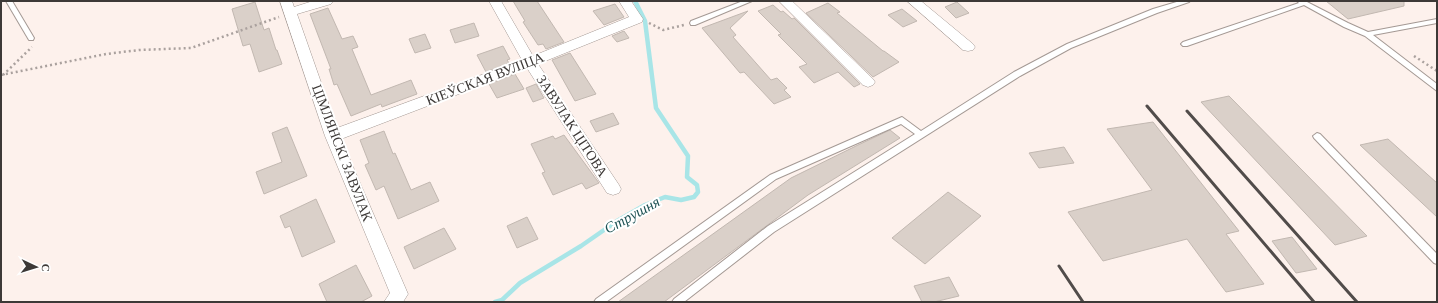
<svg xmlns="http://www.w3.org/2000/svg" width="1438" height="303" font-family="Georgia,serif">
<style>
.lines{fill:none;stroke-linecap:round;stroke-linejoin:round}
.stream{stroke:#a8e5e7;stroke-width:4.5}
.building{fill:#dad0c9;stroke:#c2b8b1}
.lane-casing{stroke:#a49994;stroke-width:2}
.street-casing{stroke:#a49994;stroke-width:1}
.path{stroke:#aaa19e;stroke-width:2.5;stroke-dasharray:2 3;stroke-linecap:butt}
.lane{fill:#fff;fill-rule:evenodd}
.street{fill:#fff;fill-rule:evenodd}
.rail{stroke:#514c4a;stroke-width:3}
.labels{text-anchor:middle;dominant-baseline:central;stroke-width:4;stroke-linejoin:round;paint-order:stroke}
.street-label{font-size:14px;fill:#3d3937;stroke:#fff}
.water-label{font-size:15px;font-style:italic;fill:#1c5153;stroke:#fff}
</style>
<rect width="100%" height="100%" fill="#fdf1ec"/>
<g class="lines">
<polyline class="stream" points="495,302 502,300 520,283 581,246 617,221 645,205 665,197 681,200 694,197 698,192 697,185 687,177 688,156 656,108 645,21 635,1"/>
</g>
<g class="building">
<polygon points="513,1 537,1 564,42 546,49 543,44 538,45 523,22 525,21"/>
<polygon points="1326,1 1404,1 1404,6 1348,19"/>
<polygon points="255,2 264,30 269,28 276,50 277,50 282,64 259,72 250,44 243,46 232,9"/>
<polygon points="957,2 969,13 956,18 945,7"/>
<polygon points="828,3 840,12 837,13 883,51 884,51 899,62 873,77 806,13"/>
<polygon points="615,4 624,17 604,25 593,11"/>
<polygon points="773,5 781,12 783,11 792,19 794,18 860,84 854,87 838,72 814,83 799,67 807,64 778,35 781,34 758,11"/>
<polygon points="328,8 342,39 353,36 358,47 352,49 371,95 411,80 417,94 382,107 381,104 351,116 337,84 334,85 329,69 331,69 310,14"/>
<polygon points="902,9 917,21 903,27 888,15"/>
<polygon points="748,11 730,28 736,35 733,37 771,80 777,78 787,88 784,90 791,97 774,104 744,72 740,73 702,28"/>
<polygon points="474,23 479,36 455,43 450,30"/>
<polygon points="624,31 629,38 617,42 612,36"/>
<polygon points="425,34 431,48 415,53 409,39"/>
<polygon points="503,46 510,59 507,60 509,63 486,72 477,55"/>
<polygon points="570,53 596,94 575,101 552,60"/>
<polygon points="515,74 524,89 497,98 489,84"/>
<polygon points="536,84 544,98 533,102 526,88"/>
<polygon points="1229,96 1367,236 1335,245 1201,102"/>
<polygon points="613,113 619,124 596,132 590,121"/>
<polygon points="1153,122 1239,231 1226,234 1264,284 1226,292 1187,239 1103,261 1068,212 1152,190 1107,129"/>
<polygon points="287,127 307,176 264,194 256,172 282,162 272,133"/>
<polygon points="890,130 900,138 808,195 664,302 618,302 791,178 858,145"/>
<polygon points="384,131 393,154 395,153 411,190 430,182 439,201 398,219 384,186 376,190 365,165 369,163 360,140"/>
<polygon points="564,135 599,183 586,189 582,183 553,195 542,173 545,172 531,144 553,136 555,139"/>
<polygon points="1388,139 1437,183 1437,217 1360,145"/>
<polygon points="1064,147 1074,163 1039,168 1029,153"/>
<polygon points="948,192 981,216 925,264 892,238"/>
<polygon points="316,199 335,242 302,257 290,226 285,228 280,216"/>
<polygon points="527,217 538,239 517,248 507,226"/>
<polygon points="444,228 456,249 414,269 404,247"/>
<polygon points="1292,237 1317,269 1296,273 1272,241"/>
<polygon points="356,265 372,296 361,302 327,302 319,284"/>
<polygon points="949,277 959,296 934,302 922,302 914,286"/>
</g>
<g class="lines">
<defs>
<g id="lane">
<polygon points="6,1 12,1 34,38 33,40 29,40"/>
<polygon points="743,1 752,1 695,25 691,25 690,23 691,21"/>
<polygon points="1180,1 1190,1 1189,2 1157,13 1071,48 1020,76 774,232 684,302 672,302 674,299 768,226 915,134 901,124 776,179 606,302 594,302 596,299 770,175 902,117 921,131 1014,72 1067,44 1153,9"/>
<polygon points="1297,1 1307,2 1348,23 1368,32 1437,19 1437,23 1373,35 1437,84 1437,91 1365,36 1344,27 1304,5 1187,46 1183,46 1181,44 1183,42 1299,3"/>
<polygon points="1317,133 1320,134 1437,254 1437,264 1434,263 1314,138 1313,136"/>
</g>
<g id="street">
<polygon points="280,1 292,1 294,7 313,1 333,1 331,4 297,14 337,128 522,60 489,1 501,1 533,56 629,17 619,1 631,1 643,19 642,22 538,64 619,185 621,189 619,193 613,195 607,193 527,68 341,139 408,294 403,302 384,302 390,293 325,136"/>
<polygon points="779,1 792,1 873,79 875,82 873,85 868,87 863,85"/>
<polygon points="907,1 921,1 973,44 975,47 973,50 968,51 963,50"/>
</g>
</defs>
<use href="#lane" class="lane-casing"/>
<use href="#street" class="street-casing"/>
<g class="path">
<polyline points="649,23 663,30 684,25"/>
<polyline points="1414,56 1437,71"/>
<polyline points="1,75 106,54 139,50 191,48 279,17"/>
<polyline points="3,75 32,47"/>
</g>
<use href="#lane" class="lane"/>
<use href="#street" class="street"/>
<g class="rail">
<polyline points="1147,106 1314,302"/>
<polyline points="1187,111 1357,302"/>
<polyline points="1059,266 1083,302"/>
</g>
</g>
<g class="labels">
<g class="street-label">
<text transform="translate(485 79) rotate(-21)">КІЕЎСКАЯ ВУЛІЦА</text>
<text transform="translate(572 126) rotate(57)">ЗАВУЛАК ЦІТОВА</text>
<text transform="translate(342 153) rotate(69)">ЦІМЛЯНСКІ ЗАВУЛАК</text>
</g>
<g class="water-label">
<text transform="translate(632 215) rotate(-29)">Струшня</text>
</g>
</g>
<rect width="1438" height="303" fill="none" stroke="#3d3937" stroke-width="4"/>
<g transform="translate(36 267) rotate(94)" stroke="#ffffff" stroke-width="3" paint-order="stroke">
<path d="M0-3L7 15L0 10L-7 15Z" fill="#3d3937"/>
<text y="-6" font-size="11" font-weight="bold" text-anchor="middle" fill="#3d3937">С</text>
</g>
</svg>
